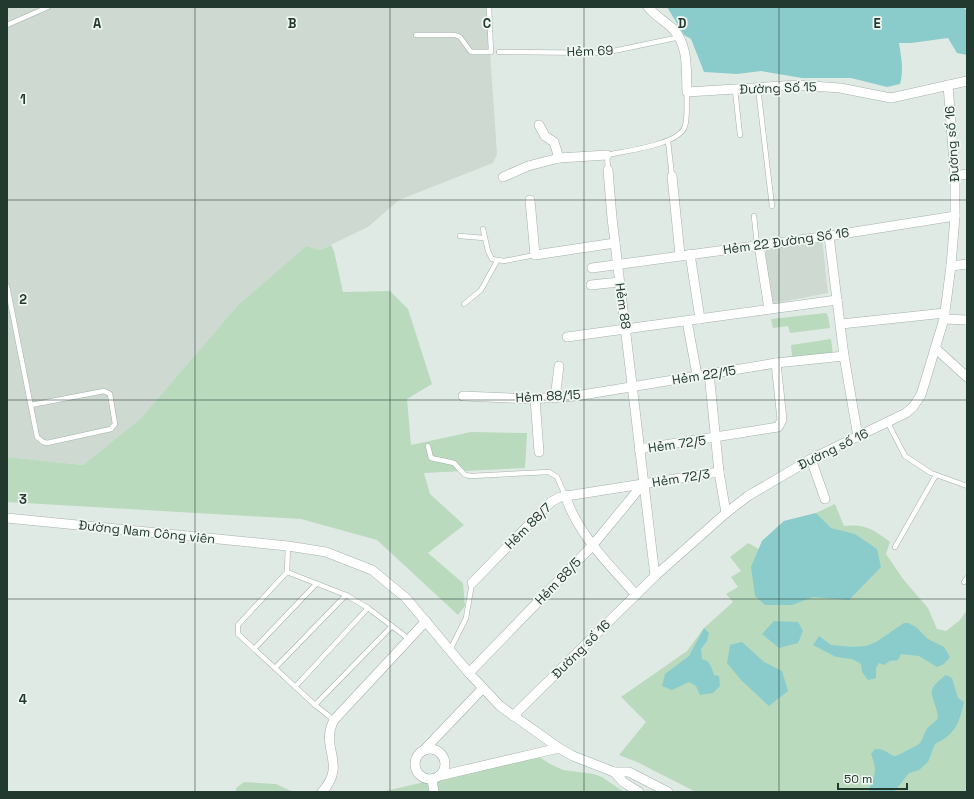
<svg xmlns="http://www.w3.org/2000/svg" width="974" height="799" font-family="'Space Grotesk',sans-serif">
<style>
.built{fill:#ced9d2}
.green{fill:#b9dabd}
.water{fill:#8acccc}
.lines{fill:none;stroke-linecap:round;stroke-linejoin:round}
.lane-casing{stroke:#a3b1aa;stroke-width:5.5}
.street-casing{stroke:#a3b1aa;stroke-width:10}
.lane{stroke:#fff;stroke-width:4.5}
.street{stroke:#fff;stroke-width:9}
.grid{fill:none;stroke:#22392f;stroke-width:1;stroke-opacity:0.55}
.labels{text-anchor:middle;dominant-baseline:central;stroke-width:3.5;stroke-linejoin:round;paint-order:stroke}
.street-label{font-size:13px;fill:#22392f;stroke:#f0f7f2}
.grid-label{font-size:13px;text-anchor:middle;font-weight:bold;fill:#22392f;stroke:#f0f7f2;stroke-width:3.5;stroke-linejoin:round;paint-order:stroke}
</style>
<rect width="100%" height="100%" fill="#e0eae4"/>
<g class="built">
<polygon points="7,7 489,7 490,52 497,154 493,163 399,200 368,227 320,250 306,246 237,306 140,419 83,465 7,457"/>
<polygon points="822,237 828,293 771,304 765,244"/>
</g>
<g class="green">
<polygon points="331,245 334,251 343,292 390,291 408,309 432,384 407,399 411,445 471,432 527,433 525,468 424,473 430,494 464,525 428,553 463,583 465,606 458,615 377,540 301,519 7,502 7,457 83,465 140,419 237,306 306,246 320,250"/>
<polygon points="826,313 828,316 830,328 790,333 788,326 773,328 771,319"/>
<polygon points="831,339 833,355 785,362 785,357 792,356 791,345"/>
<path d="M 835,504 L 844,526 C 865,524 873,529 890,542 L 886,554 L 903,579 L 928,608 L 937,629 L 946,631 L 960,620 L 967,610 L 967,792 L 696,792 L 637,762 L 619,755 L 646,722 L 621,697 L 687,651 L 704,628 L 733,602 L 726,594 L 738,587 L 731,577 L 741,571 L 730,557 L 748,543 L 759,549 L 762,541 L 784,521 L 816,513 Z"/>
<polygon points="538,756 550,764 563,770 594,774 602,777 624,792 381,792"/>
<polygon points="244,782 276,784 293,792 236,792 236,788"/>
</g>
<g class="water">
<path d="M 667,7 L 963,7 L 967,11 L 967,55 L 957,53 L 948,38 L 911,43 L 899,43 C 901,56 904,70 900,84 L 887,87 L 851,78 L 802,78 L 761,71 L 737,74 L 704,72 L 691,39 L 684,35 Z"/>
<polygon points="816,513 831,528 855,534 877,549 881,567 849,600 813,597 792,605 765,605 755,596 751,567 762,541 784,521"/>
<polygon points="774,621 798,622 803,631 798,643 779,648 762,634"/>
<polygon points="904,623 908,623 916,627 928,639 944,647 950,657 944,664 937,667 919,656 901,654 898,660 890,661 884,665 879,663 876,668 876,678 868,680 862,672 861,664 852,659 836,657 813,645 819,636 831,645 853,647 866,646 876,642"/>
<path d="M 704,628 L 709,633 L 707,641 L 701,649 L 702,659 C 710,661 711,666 714,675 L 719,676 L 720,686 L 713,693 L 700,695 L 696,686 L 689,682 L 672,690 L 662,686 L 665,674 L 689,656 Z"/>
<polygon points="742,642 764,662 782,671 788,691 769,706 741,680 727,663 730,645"/>
<path d="M 946,675 L 952,678 L 958,698 L 964,702 C 959,723 956,734 935,744 L 928,762 L 919,770 L 909,773 L 894,792 L 868,792 C 875,775 878,772 871,754 L 875,749 C 888,749 888,755 895,756 C 897,756 918,745 920,743 C 923,739 924,733 927,729 C 930,724 935,723 938,718 C 935,693 922,693 946,675 Z"/>
</g>
<g class="lines">
<defs>
<g id="lane">
<polyline points="7,25 48,7"/>
<polyline points="416,35 455,35 460,37 471,52 491,52 489,7"/>
<polyline points="499,52 604,53 680,37"/>
<polyline points="758,88 772,206"/>
<polyline points="735,90 740,135"/>
<polyline points="668,141 672,176"/>
<path d="M 608,170 L 607,155 C 624,151 680,145 685,126 C 688,116 686,102 687,92"/>
<polyline points="754,216 757,245"/>
<polyline points="483,229 488,251 492,259 504,261 535,255"/>
<polyline points="460,236 484,238"/>
<polyline points="7,286 37,437 43,442 47,443 111,429 115,424 110,394 104,391 31,405"/>
<polyline points="464,304 481,290 497,261"/>
<polyline points="888,423 905,456 931,473 967,486"/>
<polyline points="428,446 431,458 454,463 465,475 471,476 549,472 557,477 565,495"/>
<polyline points="288,546 287,572 238,625 238,634 315,705 334,720"/>
<polyline points="895,547 936,475"/>
<polyline points="287,572 346,595 368,608 409,639"/>
<polyline points="964,582 967,578"/>
<polyline points="254,649 316,584"/>
<polyline points="450,650 466,618 472,583"/>
<polyline points="275,668 346,595"/>
<polyline points="295,687 368,608"/>
<polyline points="315,705 392,626"/>
</g>
<g id="street">
<path d="M 648,7 C 655,16 665,21 673,29 C 689,45 686,72 687,92 L 798,85 L 840,88 L 891,98 L 967,81"/>
<polyline points="539,125 545,136 554,142 559,158"/>
<polyline points="608,170 612,218 655,576"/>
<polyline points="672,176 680,255"/>
<polyline points="955,176 967,174"/>
<polyline points="503,177 528,166 559,158 607,155"/>
<polyline points="530,200 535,255 615,243"/>
<polyline points="829,236 837,300"/>
<polyline points="759,245 769,309"/>
<polyline points="690,254 700,319"/>
<polyline points="951,266 967,264"/>
<polyline points="592,268 829,236 955,216"/>
<polyline points="591,285 619,282"/>
<polyline points="944,319 967,320"/>
<polyline points="687,321 697,375"/>
<polyline points="841,324 945,313"/>
<polyline points="935,348 967,377"/>
<polyline points="844,356 858,437"/>
<polyline points="709,373 719,472 726,513"/>
<polyline points="463,396 531,399 576,396 776,363 844,356 837,300 567,337"/>
<polyline points="555,398 559,366"/>
<polyline points="535,399 539,452"/>
<polyline points="639,449 778,427 782,420 776,363"/>
<polyline points="811,459 825,499"/>
<path d="M 565,495 C 578,535 609,564 636,595"/>
<polyline points="7,518 288,546 326,552 372,570 406,598 469,673 500,706 559,748 573,756 614,772"/>
<polyline points="472,583 551,502 560,497 719,472"/>
<polyline points="469,673 592,546 643,484"/>
<polyline points="513,716 655,576 726,513 748,496 811,459 906,413 913,407 921,395 944,319 951,266 955,216 955,176 948,85"/>
<circle cx="430" cy="764" r="15"/>
<polyline points="423,751 483,688"/>
<polyline points="439,776 559,748"/>
<polyline points="432,779 434,792"/>
<path d="M 322,792 C 348,763 319,749 334,720 L 426,621"/>
<polyline points="639,792 623,782 614,772 629,772 668,792"/>
</g>
</defs>
<use href="#lane" class="lane-casing"/>
<use href="#street" class="street-casing"/>
<use href="#lane" class="lane"/>
<use href="#street" class="street"/>
</g>
<path class="grid" d="M 195,7 L 195,792M 390,7 L 390,792M 584,7 L 584,792M 779,7 L 779,792M 7,200 L 967,200M 7,400 L 967,400M 7,599 L 967,599"/>
<g class="labels">
<g class="street-label">
<text transform="translate(590 51) rotate(-2)">Hẻm 69</text>
<text transform="translate(778 88) rotate(-2)">Đường Số 15</text>
<text transform="translate(952 144) rotate(-94)">Đường số 16</text>
<text transform="translate(786 241) rotate(-8)">Hẻm 22 Đường Số 16</text>
<text transform="translate(623 306) rotate(82)">Hẻm 88</text>
<text transform="translate(704 375) rotate(-9)">Hẻm 22/15</text>
<text transform="translate(548 396) rotate(-3)">Hẻm 88/15</text>
<text transform="translate(677 444) rotate(-8)">Hẻm 72/5</text>
<text transform="translate(833 449) rotate(-26)">Đường số 16</text>
<text transform="translate(681 478) rotate(-9)">Hẻm 72/3</text>
<text transform="translate(528 526) rotate(-45)">Hẻm 88/7</text>
<text transform="translate(147 532) rotate(6)">Đường Nam Công viên</text>
<text transform="translate(558 581) rotate(-46)">Hẻm 88/5</text>
<text transform="translate(581 649) rotate(-45)">Đường số 16</text>
</g>
</g>
<g class="grid-label">
<text x="97" y="28">A</text>
<text x="292" y="28">B</text>
<text x="487" y="28">C</text>
<text x="682" y="28">D</text>
<text x="877" y="28">E</text>
<text x="23" y="104">1</text>
<text x="23" y="304">2</text>
<text x="23" y="504">3</text>
<text x="23" y="704">4</text>
</g>
<rect width="974" height="799" fill="none" stroke="#22392f" stroke-width="16"/>
<path d="M838 783v6h69v-6" fill="none" stroke="#22392f" stroke-width="2"/>
<text x="844" y="783" font-size="12" fill="#22392f" stroke="#f0f7f2" stroke-width="3" paint-order="stroke">50 m</text>
</svg>
